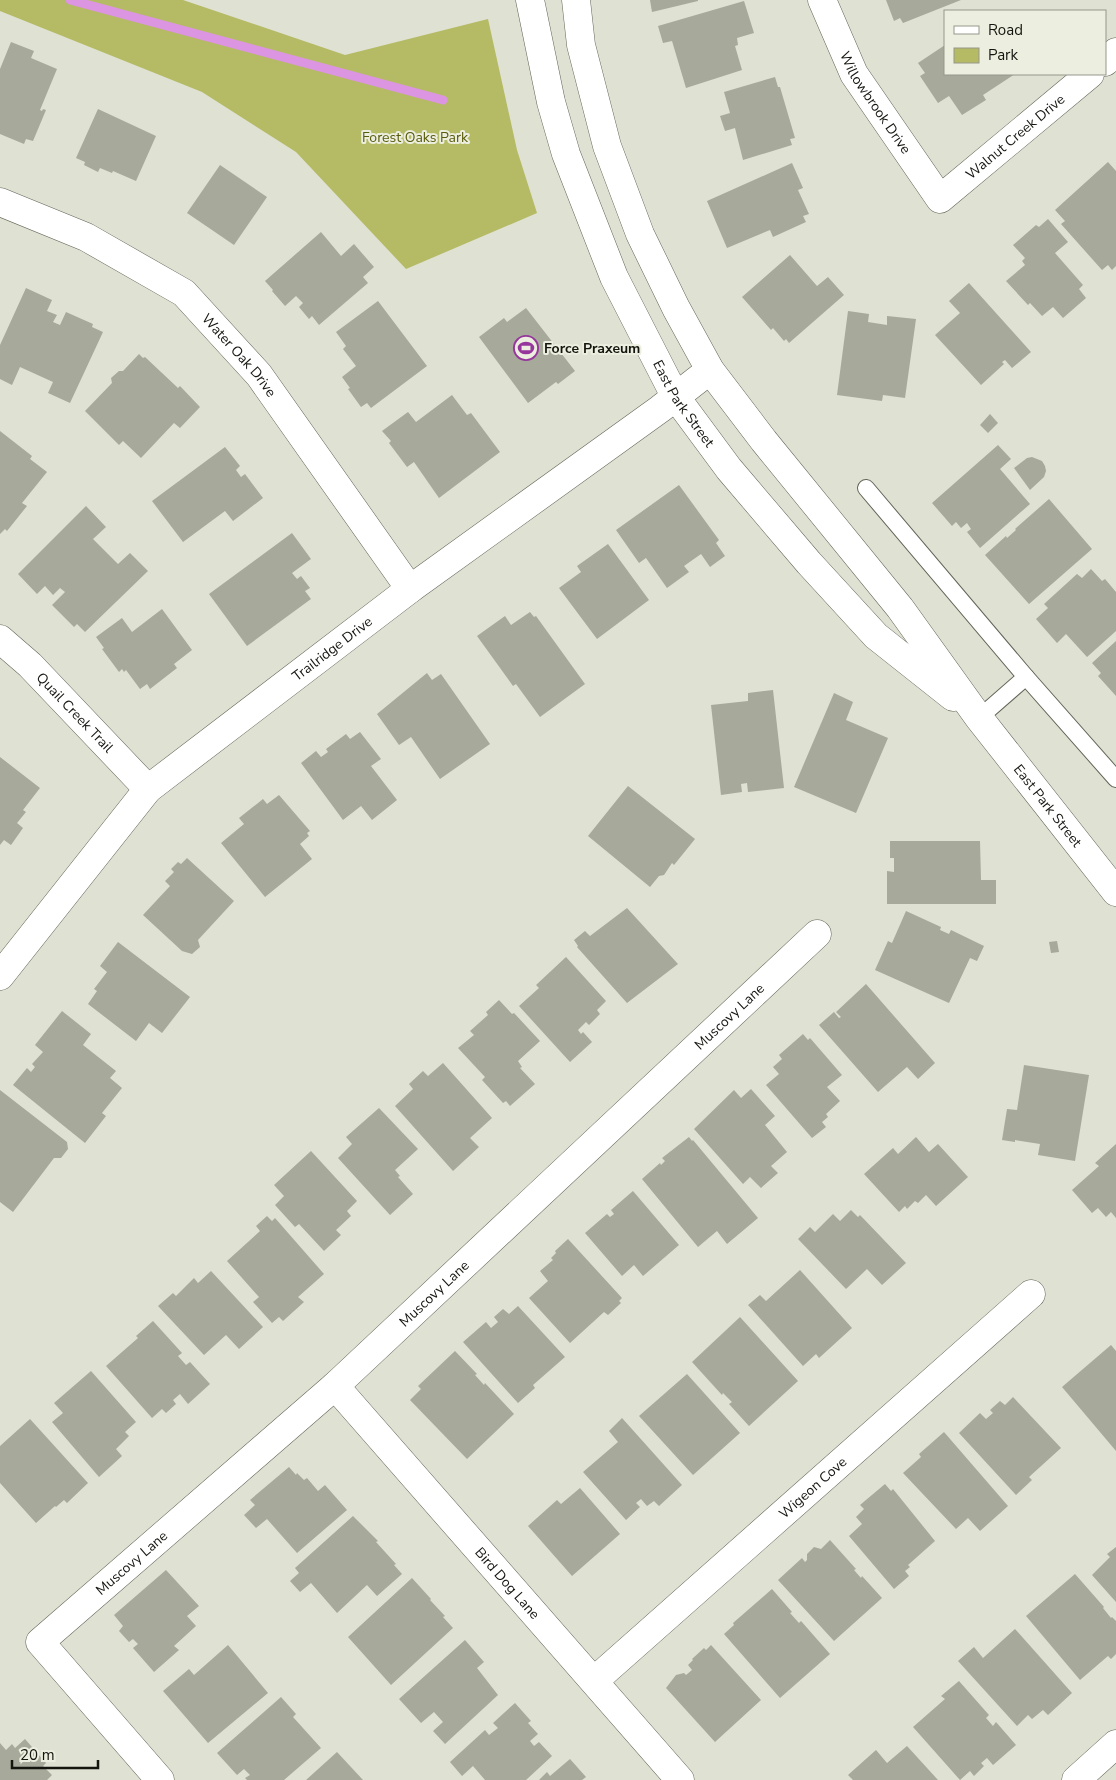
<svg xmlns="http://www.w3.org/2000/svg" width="1116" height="1780" font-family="'Nunito Sans',sans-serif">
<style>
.green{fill:#b5ba64}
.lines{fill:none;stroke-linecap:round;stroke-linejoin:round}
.stream{stroke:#dc95e0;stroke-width:9}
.building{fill:#a7a99a}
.service-casing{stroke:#636558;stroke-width:18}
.minor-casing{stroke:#636558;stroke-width:29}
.tertiary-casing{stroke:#636558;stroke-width:29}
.service{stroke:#fff;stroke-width:16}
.minor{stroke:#fff;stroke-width:28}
.tertiary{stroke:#fff;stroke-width:28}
.labels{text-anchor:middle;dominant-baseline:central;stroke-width:4;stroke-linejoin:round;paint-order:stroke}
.street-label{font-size:14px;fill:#151510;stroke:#eceedf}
.park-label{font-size:14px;fill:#5a5c0d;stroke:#eceedf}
.poi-label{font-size:14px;font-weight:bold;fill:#151510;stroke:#eceedf;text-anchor:start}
</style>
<rect width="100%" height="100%" fill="#dfe1d2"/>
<polygon class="green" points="0,0 183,0 345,55 488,19 517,150 537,213 406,269 296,152 202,92 0,11"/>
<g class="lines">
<polyline class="stream" points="70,0 443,100"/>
</g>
<g class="building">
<polygon points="650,0 698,0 698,1 652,12"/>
<polygon points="886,0 961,0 903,23 900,18 894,21"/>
<polygon points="744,1 754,33 737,38 738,45 735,46 742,70 686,88 672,41 663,43 658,26"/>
<polygon points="11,42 34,51 31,58 57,69 40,110 42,111 43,109 46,110 33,141 26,139 24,144 0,134 0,69"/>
<polygon points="945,45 945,74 1015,74 983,95 986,100 962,115 949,96 938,103 920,76 925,73 918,63"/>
<polygon points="775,77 778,87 780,87 795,138 790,139 792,145 743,160 735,128 725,131 720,116 730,113 724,92"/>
<polygon points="98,109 156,136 136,181 113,171 112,173 100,168 98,172 84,165 85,162 76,158"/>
<polygon points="1108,162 1116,171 1116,266 1112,270 1108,265 1102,270 1061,224 1065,221 1055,210"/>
<polygon points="792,163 803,188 798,190 809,214 803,216 806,222 773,237 770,230 727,248 707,201"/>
<polygon points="220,165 267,197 234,245 187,213"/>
<polygon points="1048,219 1068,242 1055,253 1083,285 1079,289 1086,298 1063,318 1053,307 1042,316 1030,303 1028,305 1006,281 1025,265 1022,261 1025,258 1013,245 1036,225 1039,227"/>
<polygon points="321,232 341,256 354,244 374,267 363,277 368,283 319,325 312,316 309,319 299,307 303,303 296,296 285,306 272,291 273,290 265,281"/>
<polygon points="790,255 817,286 828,277 844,295 789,343 786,339 784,341 773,328 771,330 742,297"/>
<polygon points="969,283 1031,352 1012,368 1005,360 1002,362 1004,364 981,385 935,335 960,313 949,301"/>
<polygon points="26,288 52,300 47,311 57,315 53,322 60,325 66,312 93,324 92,327 103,332 70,403 48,393 53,382 20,367 12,385 0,379 0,345"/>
<polygon points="378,301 427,366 371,408 367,403 361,407 348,389 350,388 342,377 356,366 343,349 346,346 336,332"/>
<polygon points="526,308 575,371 558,384 556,382 528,403 479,337 504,318 507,322"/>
<polygon points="848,311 869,314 868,322 887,325 887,316 916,319 905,398 883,395 882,401 837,395"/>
<polygon points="139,354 143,358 145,357 178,388 180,386 200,407 180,428 174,423 141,458 123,441 119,445 85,411 112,383 111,378 119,371 123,371"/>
<polygon points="452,395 467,415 471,413 500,452 439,498 414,462 407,467 389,443 391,441 382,431 408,412 416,422"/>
<polygon points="990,414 998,423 988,433 980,425"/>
<polygon points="0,431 32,456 30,459 47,472 22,503 27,506 7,531 5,529 0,534"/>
<polygon points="998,445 1011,459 1000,469 1030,504 980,548 967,532 971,529 967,523 961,528 956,522 952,526 932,503"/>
<polygon points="225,447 240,466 236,470 241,477 245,474 263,498 233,521 225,511 183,542 152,501"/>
<polygon points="1032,457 1042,461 1045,466 1046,471 1044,477 1030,490 1014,468 1027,458"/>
<polygon points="679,485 719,540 716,543 725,556 710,567 701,554 684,566 689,572 667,588 646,558 639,563 616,530"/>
<polygon points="1049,499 1092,549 1029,604 985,555 1006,536 1007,538 1016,530 1015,529"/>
<polygon points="86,506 106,527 93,539 118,564 130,553 148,571 85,632 77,624 74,627 52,605 65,592 60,588 53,595 45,586 37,594 18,574"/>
<polygon points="292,533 311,559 292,573 297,579 301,576 310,588 305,591 311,599 247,646 209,594"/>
<polygon points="608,544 649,600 597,639 559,588 581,572 577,566"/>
<polygon points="1091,569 1102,581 1105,579 1116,592 1116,631 1087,657 1066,634 1057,643 1036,619 1048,608 1044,604 1077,574 1082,578"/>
<polygon points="162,609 192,650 174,664 177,668 150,689 147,684 140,689 126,670 124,672 122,669 119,672 102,649 104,648 96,637 122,618 132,632"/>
<polygon points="530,612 534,617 536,616 585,684 540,717 516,684 513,686 477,636 505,616 511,625"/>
<polygon points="1116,641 1116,696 1098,676 1101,673 1092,663"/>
<polygon points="427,673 432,680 441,674 490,744 440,779 411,737 399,745 377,714"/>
<polygon points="773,690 784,788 748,792 747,783 741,784 742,792 721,795 711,705 748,701 748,693"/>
<polygon points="834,693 853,702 846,720 888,738 856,813 794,787"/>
<polygon points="360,732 381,759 371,766 397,800 372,820 361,806 343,820 301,763 316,751 321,757 328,752 326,749 346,734 350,739"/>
<polygon points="0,757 40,788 23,810 26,812 17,823 23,828 11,845 4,840 0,845"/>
<polygon points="628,786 695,839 674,865 672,863 664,875 659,876 650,887 588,836"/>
<polygon points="279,795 310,831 307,833 309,836 300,844 312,859 265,897 221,843 244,824 239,818 263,799 267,804"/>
<polygon points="890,841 980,841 981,880 996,880 996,904 887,904 887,871 894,872 894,858 890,858"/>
<polygon points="187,858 234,901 198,940 200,947 192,954 182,951 143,915 170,886 165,881 174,872 171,869 178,862 181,864"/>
<polygon points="627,908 678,964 627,1003 577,947 578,946 574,940 585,931 590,936"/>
<polygon points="906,911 941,927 940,930 949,934 951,930 984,946 977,961 970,958 949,1003 875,970 888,941 892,943"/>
<polygon points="1057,941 1059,952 1051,953 1049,942"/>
<polygon points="118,942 190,997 162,1033 149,1023 136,1041 88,1004 97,991 94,989 107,972 100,966"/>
<polygon points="566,957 606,1001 597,1010 600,1014 589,1025 586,1022 578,1030 581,1034 583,1032 592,1042 570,1062 519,1006 539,988 536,985"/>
<polygon points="866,984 935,1063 918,1079 907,1067 878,1092 819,1025 834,1012 839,1018 841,1017 836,1012"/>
<polygon points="499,1000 512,1014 514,1013 540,1041 518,1061 522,1067 520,1068 535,1084 510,1106 506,1101 503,1103 482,1080 485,1077 458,1048 474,1035 470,1031 488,1015 486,1012"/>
<polygon points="62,1011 91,1034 83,1045 116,1071 110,1078 122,1088 102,1113 106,1116 85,1143 13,1085 27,1068 31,1072 35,1067 32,1064 43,1052 35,1045"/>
<polygon points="803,1034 808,1040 810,1038 842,1075 827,1087 840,1101 826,1114 828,1117 822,1122 826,1127 812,1138 766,1085 779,1074 773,1067 782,1059 779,1055"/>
<polygon points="443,1063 492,1118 470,1138 479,1147 453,1171 395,1106 413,1089 409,1084 423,1071 428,1076"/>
<polygon points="1024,1065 1089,1075 1075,1161 1038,1155 1040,1144 1015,1140 1015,1142 1002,1140 1007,1109 1017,1110"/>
<polygon points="751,1089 775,1116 765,1125 787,1152 771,1166 778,1173 761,1188 750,1177 743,1184 694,1129 734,1090 741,1098"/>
<polygon points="0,1090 67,1142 68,1149 61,1158 54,1158 13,1212 0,1202"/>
<polygon points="379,1108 418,1149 395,1170 400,1176 398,1177 413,1194 390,1215 338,1158 352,1144 346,1137"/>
<polygon points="689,1137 692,1141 693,1140 758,1218 727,1244 717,1231 698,1247 642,1179 660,1163 661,1165 665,1161 662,1158"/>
<polygon points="916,1137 929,1152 938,1144 968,1177 936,1206 926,1195 918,1203 915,1201 907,1209 905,1206 899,1212 864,1174 893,1148 898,1154"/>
<polygon points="1116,1144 1116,1218 1111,1212 1106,1217 1098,1208 1092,1213 1072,1190 1099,1166 1095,1163"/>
<polygon points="311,1151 357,1201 347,1211 351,1216 336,1230 341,1235 324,1251 299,1224 295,1227 275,1205 284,1196 274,1185"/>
<polygon points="633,1191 679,1245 643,1276 634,1265 622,1276 585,1233 607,1214 610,1217 614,1214 611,1210"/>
<polygon points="851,1210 858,1217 860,1215 906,1263 882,1285 867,1269 846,1289 798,1239 810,1227 815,1232 833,1214 840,1221"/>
<polygon points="267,1216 272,1221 275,1218 324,1274 298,1297 304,1302 283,1321 279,1317 272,1323 253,1302 259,1297 227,1261 260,1231 256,1226"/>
<polygon points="568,1239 622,1298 619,1301 621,1303 608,1315 604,1312 570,1343 529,1298 548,1281 540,1271 553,1260 551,1258 556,1253 555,1251"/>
<polygon points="800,1270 852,1328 819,1358 816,1354 803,1366 748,1305 760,1295 766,1301"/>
<polygon points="211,1271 263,1327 239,1349 226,1335 204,1355 158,1306 173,1293 176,1296 194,1278 198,1283"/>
<polygon points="518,1306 565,1357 533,1385 535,1388 518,1403 463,1342 486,1322 491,1328 498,1322 494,1317 503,1309 509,1314"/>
<polygon points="740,1317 798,1381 749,1426 729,1404 732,1402 723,1393 722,1395 692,1362"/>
<polygon points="153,1321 182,1353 178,1356 186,1365 190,1362 210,1384 188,1404 180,1394 173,1400 176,1404 166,1413 162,1409 152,1418 106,1366 138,1338 136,1336"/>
<polygon points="1111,1345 1116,1351 1116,1451 1062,1387"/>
<polygon points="455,1351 477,1374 475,1375 484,1385 485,1383 514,1414 467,1459 410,1400 421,1389 418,1386"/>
<polygon points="91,1371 136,1422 125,1432 129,1436 116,1449 122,1456 99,1477 52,1422 63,1413 54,1403"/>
<polygon points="687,1374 740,1433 693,1475 639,1416"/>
<polygon points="1013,1397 1061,1448 1029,1477 1032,1480 1016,1495 959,1433 980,1413 986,1419 993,1413 990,1410 1000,1401 1005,1405"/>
<polygon points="622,1418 682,1485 659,1506 654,1501 647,1506 641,1499 636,1503 640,1507 626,1520 583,1472 618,1442 609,1431"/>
<polygon points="30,1419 88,1483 67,1503 64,1500 56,1507 55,1506 36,1523 0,1483 0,1446"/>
<polygon points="944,1432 1008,1506 980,1531 968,1518 956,1529 903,1473 921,1457 919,1454"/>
<polygon points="289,1467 296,1475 297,1473 304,1480 307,1478 318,1491 325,1485 347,1510 297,1553 267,1519 256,1528 244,1515 255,1505 250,1500"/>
<polygon points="885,1484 891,1491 893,1489 935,1541 908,1565 910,1567 905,1571 909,1576 894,1589 849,1536 862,1524 856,1517 864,1509 860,1505"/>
<polygon points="580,1488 620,1534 572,1576 528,1526 557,1500 561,1504"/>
<polygon points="353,1516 378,1541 376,1542 396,1564 394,1565 402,1574 377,1596 367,1585 337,1613 311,1583 300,1592 290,1581 299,1573 295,1568"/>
<polygon points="830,1540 856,1569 854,1570 861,1578 862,1576 882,1598 834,1641 778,1580 802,1558 805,1562 807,1560 807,1554 814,1547 821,1549"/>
<polygon points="1116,1547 1116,1602 1092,1575 1110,1557 1107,1554"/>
<polygon points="166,1570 199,1606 187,1616 196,1626 174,1646 179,1650 154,1672 133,1648 138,1644 133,1639 129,1642 119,1631 123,1626 114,1615"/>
<polygon points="1075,1574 1104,1607 1103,1608 1111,1618 1112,1617 1116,1621 1116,1654 1111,1659 1108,1656 1080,1680 1026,1616"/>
<polygon points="412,1578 431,1599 430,1600 445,1616 443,1617 453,1628 391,1685 348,1637"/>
<polygon points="772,1589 792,1612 790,1613 799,1623 801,1621 830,1654 780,1698 724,1634 734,1625 733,1623"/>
<polygon points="1015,1629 1072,1693 1048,1715 1043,1710 1032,1719 1028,1715 1017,1726 958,1661 974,1647 983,1658"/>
<polygon points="465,1640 484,1662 477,1668 498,1695 445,1744 433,1731 443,1722 434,1712 421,1723 399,1699"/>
<polygon points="228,1645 268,1693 208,1743 163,1691 189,1669 194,1675"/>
<polygon points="711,1645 761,1700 715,1742 666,1688 676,1675 684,1673 686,1675 692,1670 688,1665 693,1660 692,1659 704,1648 706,1650"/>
<polygon points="959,1681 989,1715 986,1718 993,1726 996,1722 1016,1745 993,1765 987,1758 981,1763 984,1766 974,1776 970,1771 960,1780 913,1727 945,1699 941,1696"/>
<polygon points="281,1697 296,1714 293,1717 321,1748 284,1780 247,1780 245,1778 250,1775 244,1769 237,1775 217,1753"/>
<polygon points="515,1703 531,1721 528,1723 538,1734 530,1741 534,1746 539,1742 552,1756 526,1780 485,1780 473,1766 462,1776 450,1762 485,1730 489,1735 498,1728 493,1723"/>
<polygon points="25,1739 46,1763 43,1766 52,1775 47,1780 0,1780 0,1743 6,1750 12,1744 15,1748"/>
<polygon points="907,1746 938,1780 853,1780 848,1775 876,1750 887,1763"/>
<polygon points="337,1752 363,1780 306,1780"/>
<polygon points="570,1759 586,1777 582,1780 539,1780 547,1772 550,1776"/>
</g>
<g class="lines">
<defs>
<g id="service">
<polyline points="866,488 1026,677 1116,779"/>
<polyline points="979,718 1026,677"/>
</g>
<g id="minor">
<path id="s1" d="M 822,0 L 854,74 L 940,199 L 1090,74"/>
<polyline points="1105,62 1116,52"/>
<path id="s2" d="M 0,202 L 86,237 L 184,293 L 259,375 L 410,589"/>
<path id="s3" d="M 0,639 L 30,665 L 148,789"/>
<path id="s4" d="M 0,976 L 148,789 L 410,589 L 660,409 L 710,370"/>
<path id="s5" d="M 335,1386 L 680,1780"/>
<path id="s6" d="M 594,1681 L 1031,1294"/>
<path id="s7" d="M 160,1780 L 40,1642 L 335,1386 L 817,934"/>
<polyline points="1076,1780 1116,1744"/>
</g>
<g id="tertiary">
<path id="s8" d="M 530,0 L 551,102 L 566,154 L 614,277 L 675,396 L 729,469 L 809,563 L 876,636 L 953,697"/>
<path id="s9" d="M 576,0 L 581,45 L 607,146 L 640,234 L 676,308 L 710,370 L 764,441 L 900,608 L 979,718 L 1116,892"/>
</g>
</defs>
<use href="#service" class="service-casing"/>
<use href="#minor" class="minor-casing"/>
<use href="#tertiary" class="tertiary-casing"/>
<use href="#service" class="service"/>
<use href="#minor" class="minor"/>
<use href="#tertiary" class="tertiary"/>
</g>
<defs>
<symbol id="stadium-ring" viewBox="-11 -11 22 22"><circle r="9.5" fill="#eceedf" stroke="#96369d" stroke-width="1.5"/><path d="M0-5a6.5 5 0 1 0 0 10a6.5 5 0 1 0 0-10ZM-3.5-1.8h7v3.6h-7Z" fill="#96369d"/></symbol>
</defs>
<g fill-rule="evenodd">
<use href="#stadium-ring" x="512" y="334" width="28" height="28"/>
</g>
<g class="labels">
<g class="street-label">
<text stroke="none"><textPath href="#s1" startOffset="116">Willowbrook Drive</textPath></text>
<text stroke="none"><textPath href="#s1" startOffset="330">Walnut Creek Drive</textPath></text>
<text stroke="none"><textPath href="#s2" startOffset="289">Water Oak Drive</textPath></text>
<text stroke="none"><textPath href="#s8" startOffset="435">East Park Street</textPath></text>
<text stroke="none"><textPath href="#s4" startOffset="470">Trailridge Drive</textPath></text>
<text stroke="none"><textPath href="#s3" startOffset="105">Quail Creek Trail</textPath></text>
<text stroke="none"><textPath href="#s9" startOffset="948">East Park Street</textPath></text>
<text stroke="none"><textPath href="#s7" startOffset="1114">Muscovy Lane</textPath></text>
<text stroke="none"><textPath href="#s7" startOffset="709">Muscovy Lane</textPath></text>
<text stroke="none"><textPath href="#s6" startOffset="292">Wigeon Cove</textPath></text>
<text stroke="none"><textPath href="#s7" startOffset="304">Muscovy Lane</textPath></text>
<text stroke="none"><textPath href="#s5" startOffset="262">Bird Dog Lane</textPath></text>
</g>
<g class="park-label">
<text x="415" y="137">Forest Oaks Park</text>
</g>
<g class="poi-label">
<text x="544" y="348">Force Praxeum</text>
</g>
</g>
<rect x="944" y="10" width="162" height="65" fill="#eceedf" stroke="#96978c"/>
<rect x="954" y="26" width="25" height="8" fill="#ffffff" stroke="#96978c"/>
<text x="988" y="35" font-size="15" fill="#151510">Road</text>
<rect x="954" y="48" width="25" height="15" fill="#b5ba64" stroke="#96978c"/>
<text x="988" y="60" font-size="15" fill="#151510">Park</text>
<path d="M12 1760v8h86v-8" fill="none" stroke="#151510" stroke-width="2.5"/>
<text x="20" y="1760" font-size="15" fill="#151510" stroke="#eceedf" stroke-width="4" paint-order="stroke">20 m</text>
</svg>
